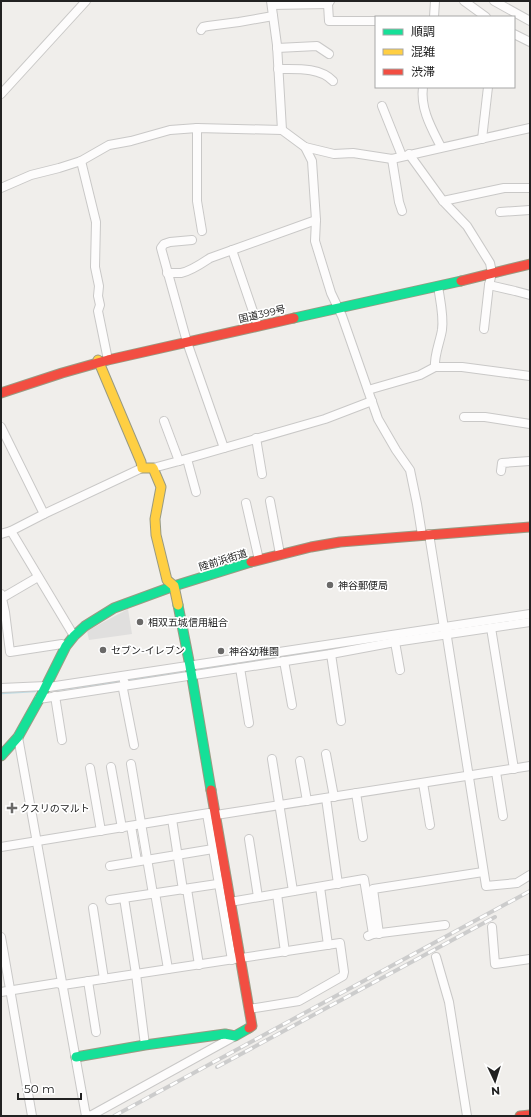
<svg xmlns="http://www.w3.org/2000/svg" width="531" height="1117" font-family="Montserrat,'Noto Sans JP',sans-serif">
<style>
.parking{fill:#e0dfde}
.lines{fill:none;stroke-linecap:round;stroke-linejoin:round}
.stream{stroke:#bfdbe3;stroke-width:2.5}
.street-casing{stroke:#c9c8c7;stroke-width:10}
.fast-casing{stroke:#999a82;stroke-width:11}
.slow-casing{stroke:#999a82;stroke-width:11}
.jam-casing{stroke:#999a82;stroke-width:11}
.street{stroke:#fdfcfc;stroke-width:8}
.fast{stroke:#16e098;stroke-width:9}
.slow{stroke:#ffcf43;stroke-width:9}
.jam{stroke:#f24e42;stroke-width:9}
.rail-casing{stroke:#ccc;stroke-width:4}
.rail{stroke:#fff;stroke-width:2.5;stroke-dasharray:8;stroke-linecap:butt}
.poi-dot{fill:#6a6968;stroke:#fff;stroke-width:1.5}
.labels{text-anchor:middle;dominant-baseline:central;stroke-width:3.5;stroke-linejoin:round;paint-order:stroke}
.street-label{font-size:10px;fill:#222;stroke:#fff}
.poi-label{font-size:10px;fill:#222;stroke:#fff;text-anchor:start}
</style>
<rect width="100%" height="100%" fill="#f0eeeb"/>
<polygon class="parking" points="128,609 132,634 89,640 87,631"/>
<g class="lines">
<g class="stream">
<polyline points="194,670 375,642"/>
<polyline points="54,690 187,672"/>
<polyline points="1,693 35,691"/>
</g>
<defs>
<g id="street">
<polyline points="271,1 277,45 282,130 305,147 334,154 353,153 392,159 530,128"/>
<polyline points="330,1 328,4 329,21 376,21"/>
<polyline points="464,1 486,17"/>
<polyline points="494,1 530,21"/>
<polyline points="272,5 328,4"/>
<polyline points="434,17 435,1"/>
<polyline points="201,30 203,27 208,26 239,22 273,16"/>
<polyline points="514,34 530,42"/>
<polyline points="277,48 317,46 329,54"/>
<path d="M 278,69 C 296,69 320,67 333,81"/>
<path d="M 423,87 C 420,109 432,129 441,147"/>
<polyline points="1,94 86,1"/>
<polyline points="382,106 402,156"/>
<polyline points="197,128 197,201 202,231"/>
<polyline points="482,139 488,87"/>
<polyline points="305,147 312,161 316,220 315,241 331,293 342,316 378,419 396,450 410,470 417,504 422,535"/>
<polyline points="409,154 443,201 467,226 490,263 492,273 489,285 515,291 530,295"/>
<polyline points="392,159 399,202 402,211"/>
<polyline points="81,161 96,222 95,267 99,286 98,296 100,305 98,311 108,360"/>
<polyline points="1,188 31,175 59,168 81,161 109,145 131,141 170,130 197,128 282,130"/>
<polyline points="443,201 504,188 530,188"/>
<polyline points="500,212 530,210"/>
<polyline points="192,240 170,242 164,244 161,248 187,342 224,448"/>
<polyline points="232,250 258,326"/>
<path d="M 167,273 C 172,273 176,273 181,273 C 191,271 201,264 210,258 L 316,220"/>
<polyline points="484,329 489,285"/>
<path d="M 435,367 C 434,355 440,342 442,330 C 444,316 440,300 438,286"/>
<polyline points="368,390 420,375 435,367 462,367 530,376"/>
<polyline points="464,417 485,417 530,424"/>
<polyline points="164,421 179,461"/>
<polyline points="1,427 44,514"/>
<polyline points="256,438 262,474"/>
<polyline points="187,459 196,492"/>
<polyline points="153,468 179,461 325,419 372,401"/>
<polyline points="501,471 502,463 530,461"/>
<polyline points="270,501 280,554"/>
<polyline points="246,503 259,560"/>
<polyline points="11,531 74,636"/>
<polyline points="1,534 11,531 44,514 142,468"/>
<polyline points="429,534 444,628 447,637 486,886 517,883 530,875"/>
<polyline points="1,594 5,612 10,652 62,644 66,646"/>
<polyline points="2,598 38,577"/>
<polyline points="491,628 514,769"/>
<polyline points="395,642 530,622"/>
<polyline points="331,654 341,721"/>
<polyline points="284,661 292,705"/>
<polyline points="240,668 249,723"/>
<polyline points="124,681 125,683 123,689 134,745"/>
<polyline points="1,688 46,686 49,687 530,614"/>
<polyline points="55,696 62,740"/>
<polyline points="39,699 331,654 395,642 400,670"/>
<polyline points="18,737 86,1116"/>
<polyline points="326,754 334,797"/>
<polyline points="272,759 293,891"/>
<polyline points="300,761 307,801"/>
<polyline points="131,764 153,894"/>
<polyline points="111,767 122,828"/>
<polyline points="90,768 101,831"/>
<polyline points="496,772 503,816"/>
<polyline points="423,783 430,825"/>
<polyline points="356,793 363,837"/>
<polyline points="326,798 338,884"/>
<polyline points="207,814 232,960"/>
<polyline points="172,819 183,890"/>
<polyline points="131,826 137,861"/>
<polyline points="249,839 258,897"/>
<polyline points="1,847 209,813 216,815 530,766"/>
<polyline points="110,866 213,849"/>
<polyline points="320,887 328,945"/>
<polyline points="187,889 199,965"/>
<polyline points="155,893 168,969"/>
<polyline points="277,894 285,952"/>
<polyline points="124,898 136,974 145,1045"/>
<polyline points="110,900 224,883"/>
<polyline points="230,902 364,879 373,934"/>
<polyline points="93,908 104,979"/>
<polyline points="492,927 495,964 530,959"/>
<polyline points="379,934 373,889 483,872"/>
<polyline points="368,936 373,934 445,925"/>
<polyline points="1,937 32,1116"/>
<polyline points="436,957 449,1002 467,1116"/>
<polyline points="88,981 96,1032"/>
<polyline points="1,992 57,983 63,985 340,943 344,972 343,976 299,1001 249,1009"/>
<polyline points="86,1116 92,1115 235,1036"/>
</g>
<g id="fast">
<polyline points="294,318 461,281"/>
<polyline points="178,605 190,666 211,790"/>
<polyline points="1,756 18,737 42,694 66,646 74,636 85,626 114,608 174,586 251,562"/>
<polyline points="76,1057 145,1045 225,1034 235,1036 249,1028"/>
</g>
<polyline id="slow" points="98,360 141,462 142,468 153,468 161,487 155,519 156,535 167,580 174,586 178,605"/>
<g id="jam">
<polyline points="461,281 530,264"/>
<polyline points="1,393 62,373 108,360 294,318"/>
<polyline points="251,562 311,547 340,542 530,527"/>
<polyline points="211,790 252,1026 249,1028"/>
<polyline points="520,1116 530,1115"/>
</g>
</defs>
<use href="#street" class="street-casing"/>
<use href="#fast" class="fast-casing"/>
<use href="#slow" class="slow-casing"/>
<use href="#jam" class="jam-casing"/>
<use href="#street" class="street"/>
<use href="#fast" class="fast"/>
<use href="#slow" class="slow"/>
<use href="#jam" class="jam"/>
<defs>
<g id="rail">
<polyline points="217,1067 495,917"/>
<polyline points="114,1116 530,891"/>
</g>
</defs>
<use href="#rail" class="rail-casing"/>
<use href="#rail" class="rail"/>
</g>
<g class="poi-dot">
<circle cx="330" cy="585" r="4"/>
<circle cx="140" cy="622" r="4"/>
<circle cx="103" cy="650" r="4"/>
<circle cx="221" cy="651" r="4"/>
<path d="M10 802h4v4h4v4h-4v4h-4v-4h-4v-4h4z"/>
</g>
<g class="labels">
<g class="street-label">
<text transform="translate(262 314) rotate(-13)">国道399号</text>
<text transform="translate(223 560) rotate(-17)">陸前浜街道</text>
</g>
<g class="poi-label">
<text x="338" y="585">神谷郵便局</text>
<text x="148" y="622">相双五城信用組合</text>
<text x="111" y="650">セブン-イレブン</text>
<text x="229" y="651">神谷幼稚園</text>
<text x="20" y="808">クスリのマルト</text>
</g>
</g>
<rect width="531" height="1117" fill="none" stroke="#222222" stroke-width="4"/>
<rect x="375" y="16" width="140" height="72" fill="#ffffff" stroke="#a7a7a7"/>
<rect x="383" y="29" width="20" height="6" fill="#16e098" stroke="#a7a7a7"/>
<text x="411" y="36" font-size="12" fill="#222222">順調</text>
<rect x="383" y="49" width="20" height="6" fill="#ffcf43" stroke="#a7a7a7"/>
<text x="411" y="56" font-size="12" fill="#222222">混雑</text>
<rect x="383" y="69" width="20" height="6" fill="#f24e42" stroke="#a7a7a7"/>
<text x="411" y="76" font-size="12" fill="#222222">渋滞</text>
<g transform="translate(495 1081) rotate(176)" stroke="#ffffff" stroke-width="3" paint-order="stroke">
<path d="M0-3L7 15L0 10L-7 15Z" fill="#222222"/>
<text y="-6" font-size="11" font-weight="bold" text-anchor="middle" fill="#222222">N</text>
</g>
<path d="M18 1093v6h63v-6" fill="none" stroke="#222222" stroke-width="2"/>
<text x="24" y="1093" font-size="12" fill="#222222" stroke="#ffffff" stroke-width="3" paint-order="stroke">50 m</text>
</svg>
